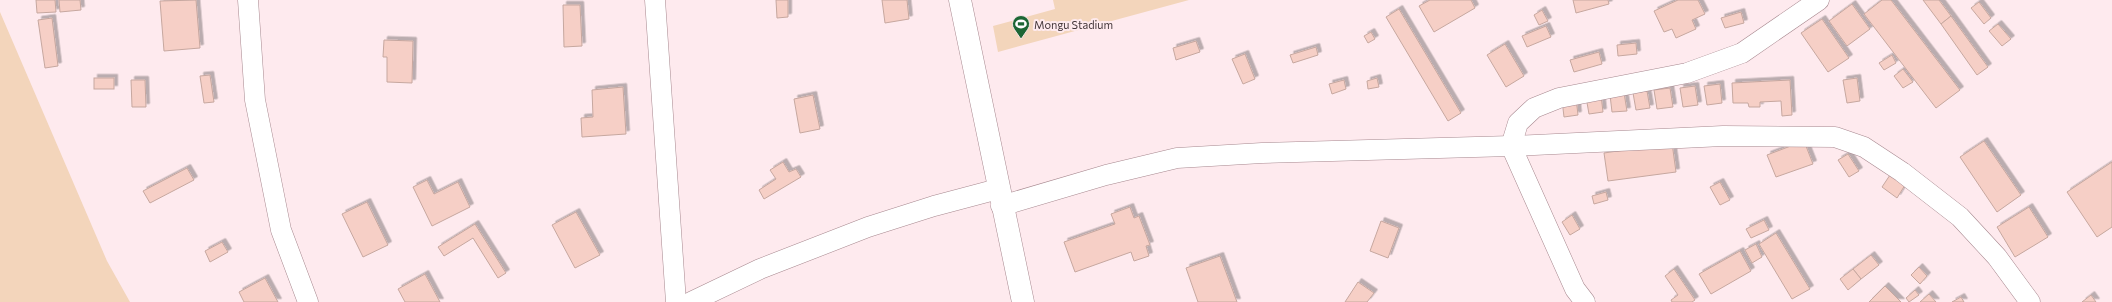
<svg xmlns="http://www.w3.org/2000/svg" width="2112" height="302" font-family="Commissioner,sans-serif">
<style>
.green{fill:#f3d5bb}
.building{fill:#f6cfc6;stroke:#c6a79f;filter:url(#shadow)}
.lines{fill:none;stroke-linecap:round;stroke-linejoin:round}
.minor-casing{stroke:#a7888f;stroke-width:21}
.tertiary-casing{stroke:#a7888f;stroke-width:23}
.minor{stroke:#fff;stroke-width:20}
.tertiary{stroke:#fff;stroke-width:22}
.labels{text-anchor:middle;dominant-baseline:central;stroke-width:4;stroke-linejoin:round;paint-order:stroke}
.poi-label{font-size:11px;fill:#44373a;stroke:#feeaee;text-anchor:start}
</style>
<defs>
<filter id="shadow"><feDropShadow dx="3.5" dy="-3.5" stdDeviation="0" flood-color="#0004"/></filter>
</defs>
<rect width="100%" height="100%" fill="#feeaee"/>
<g class="green">
<polygon points="1053,0 1189,0 998,52 993,26 1055,9"/>
<polygon points="0,12 107,261 130,302 0,302"/>
</g>
<g class="building">
<polygon points="36,0 55,0 56,12 37,13"/>
<polygon points="59,0 80,0 81,10 60,12"/>
<polygon points="196,0 200,48 164,51 160,1"/>
<polygon points="776,0 788,0 788,17 777,18"/>
<polygon points="882,0 907,0 909,19 885,23"/>
<polygon points="1430,0 1471,0 1475,8 1434,32 1419,6"/>
<polygon points="1573,0 1608,0 1609,4 1576,13"/>
<polygon points="1678,0 1698,0 1705,14 1692,20 1696,29 1676,38 1672,29 1664,32 1654,11"/>
<polygon points="1882,0 1891,0 1960,90 1936,108 1864,14"/>
<polygon points="1923,0 1939,0 1951,16 1941,24"/>
<polygon points="1979,2 1991,18 1984,24 1971,8"/>
<polygon points="1852,4 1870,29 1847,46 1829,21"/>
<polygon points="563,5 580,5 582,46 564,47"/>
<polygon points="1399,9 1461,113 1448,121 1386,17"/>
<polygon points="1542,10 1548,21 1539,25 1534,15"/>
<polygon points="1741,12 1744,23 1725,28 1721,18"/>
<polygon points="1951,16 1988,67 1977,75 1941,24"/>
<polygon points="52,18 58,66 45,68 38,20"/>
<polygon points="1822,19 1849,58 1828,72 1801,33"/>
<polygon points="1998,24 2011,39 2002,46 1989,31"/>
<polygon points="1546,26 1551,37 1527,47 1522,36"/>
<polygon points="1371,32 1375,39 1368,43 1364,36"/>
<polygon points="384,40 413,41 412,83 387,82 387,57 383,57"/>
<polygon points="1196,41 1200,52 1176,60 1173,48"/>
<polygon points="1636,43 1637,54 1618,56 1617,45"/>
<polygon points="1505,44 1524,76 1506,87 1487,55"/>
<polygon points="1316,47 1318,55 1293,63 1290,55"/>
<polygon points="1599,52 1602,64 1574,72 1570,60"/>
<polygon points="1245,54 1255,79 1243,84 1232,59"/>
<polygon points="1892,55 1896,63 1884,70 1879,63"/>
<polygon points="1903,69 1913,82 1903,88 1894,76"/>
<polygon points="210,75 214,102 204,103 200,76"/>
<rect x="94" y="78" width="20" height="11"/>
<polygon points="1377,78 1379,87 1368,89 1367,81"/>
<polygon points="1857,78 1860,101 1847,103 1843,80"/>
<polygon points="131,80 145,80 146,107 132,107"/>
<polygon points="1344,80 1346,89 1332,94 1329,84"/>
<polygon points="1790,80 1792,115 1782,116 1781,101 1760,102 1760,107 1749,107 1748,103 1733,103 1732,83"/>
<polygon points="1720,84 1722,103 1707,105 1704,86"/>
<polygon points="1695,86 1698,105 1683,107 1680,88"/>
<polygon points="623,87 626,134 582,137 581,118 593,117 592,90"/>
<polygon points="1670,88 1673,107 1657,109 1654,90"/>
<polygon points="1647,91 1650,108 1636,110 1633,93"/>
<polygon points="1624,93 1627,111 1612,112 1610,95"/>
<polygon points="813,95 820,129 800,133 794,99"/>
<polygon points="1601,95 1603,112 1589,114 1586,97"/>
<polygon points="1576,98 1578,115 1564,117 1562,100"/>
<polygon points="1804,141 1813,164 1776,177 1767,155"/>
<polygon points="1984,141 2021,195 1997,212 1960,157"/>
<polygon points="1672,143 1676,172 1608,181 1604,153"/>
<polygon points="1848,154 1859,171 1849,177 1838,160"/>
<polygon points="783,162 789,172 796,169 801,177 764,199 759,190 776,179 770,170"/>
<polygon points="2112,162 2112,227 2097,237 2067,192"/>
<polygon points="187,168 194,180 150,203 143,191"/>
<polygon points="1890,175 1905,185 1897,198 1882,187"/>
<polygon points="427,180 434,194 458,182 470,207 432,226 413,187"/>
<polygon points="1720,182 1730,200 1720,205 1710,187"/>
<polygon points="1606,192 1608,200 1594,204 1592,196"/>
<polygon points="367,202 388,245 363,257 342,214"/>
<polygon points="1130,207 1134,218 1139,216 1150,245 1146,246 1149,256 1134,261 1131,252 1075,272 1064,242 1115,224 1111,214"/>
<polygon points="2029,207 2048,237 2015,257 1997,227"/>
<polygon points="576,212 600,255 575,268 552,225"/>
<polygon points="1572,215 1580,229 1570,235 1562,222"/>
<polygon points="1764,220 1769,230 1751,238 1746,229"/>
<polygon points="1381,221 1399,228 1388,258 1370,251"/>
<polygon points="475,224 506,273 498,278 473,238 444,256 438,247"/>
<polygon points="1776,233 1810,289 1792,299 1759,244"/>
<polygon points="222,242 228,252 210,262 205,251"/>
<polygon points="1756,244 1762,257 1752,263 1745,250"/>
<polygon points="1740,251 1751,271 1711,294 1699,274"/>
<polygon points="1871,255 1879,265 1861,279 1853,269"/>
<polygon points="1220,256 1237,302 1198,302 1186,268"/>
<polygon points="1919,267 1927,276 1920,284 1911,275"/>
<polygon points="1674,269 1695,300 1692,302 1672,302 1671,300 1678,295 1665,276"/>
<polygon points="1853,269 1861,279 1848,290 1840,279"/>
<polygon points="425,274 440,302 405,302 398,289"/>
<polygon points="265,278 278,302 244,302 239,292"/>
<polygon points="1358,282 1374,293 1367,302 1345,302"/>
<polygon points="1885,286 1901,302 1869,302"/>
<polygon points="1915,290 1919,295 1909,302 1906,298"/>
<polygon points="1929,294 1936,302 1920,302"/>
<polygon points="2091,295 2096,302 2082,302"/>
<polygon points="1961,297 1964,302 1952,302"/>
</g>
<g class="lines">
<defs>
<g id="minor">
<polyline points="248,0 255,100 281,230 308,302"/>
<polyline points="655,0 676,302"/>
<polyline points="1001,206 1106,175 1177,158 1262,153 1511,146 1723,136 1835,137 1864,147 1902,172 1960,217 1997,257 2030,302"/>
<polyline points="691,302 760,269 868,227 934,206 998,189"/>
<polyline points="1585,302 1575,289 1511,146 1518,123 1534,108 1559,98 1687,73 1742,53 1819,0"/>
</g>
<polyline id="tertiary" points="960,0 1023,302"/>
</defs>
<use href="#minor" class="minor-casing"/>
<use href="#tertiary" class="tertiary-casing"/>
<use href="#minor" class="minor"/>
<use href="#tertiary" class="tertiary"/>
</g>
<defs>
<symbol id="stadium-pin" viewBox="-11 -11 22 30"><path d="M0 17L-7.5 6A9.5 9.5 0 1 1 7.5 6Z" fill="#1c6634" stroke="#feeaee"/><path d="M0-5a6.5 5 0 1 0 0 10a6.5 5 0 1 0 0-10ZM-3.5-1.8h7v3.6h-7Z" fill="#fff"/></symbol>
</defs>
<g fill-rule="evenodd">
<use href="#stadium-pin" x="1011" y="14" width="20" height="27"/>
</g>
<g class="labels">
<g class="poi-label">
<text x="1034" y="24">Mongu Stadium</text>
</g>
</g>
</svg>
